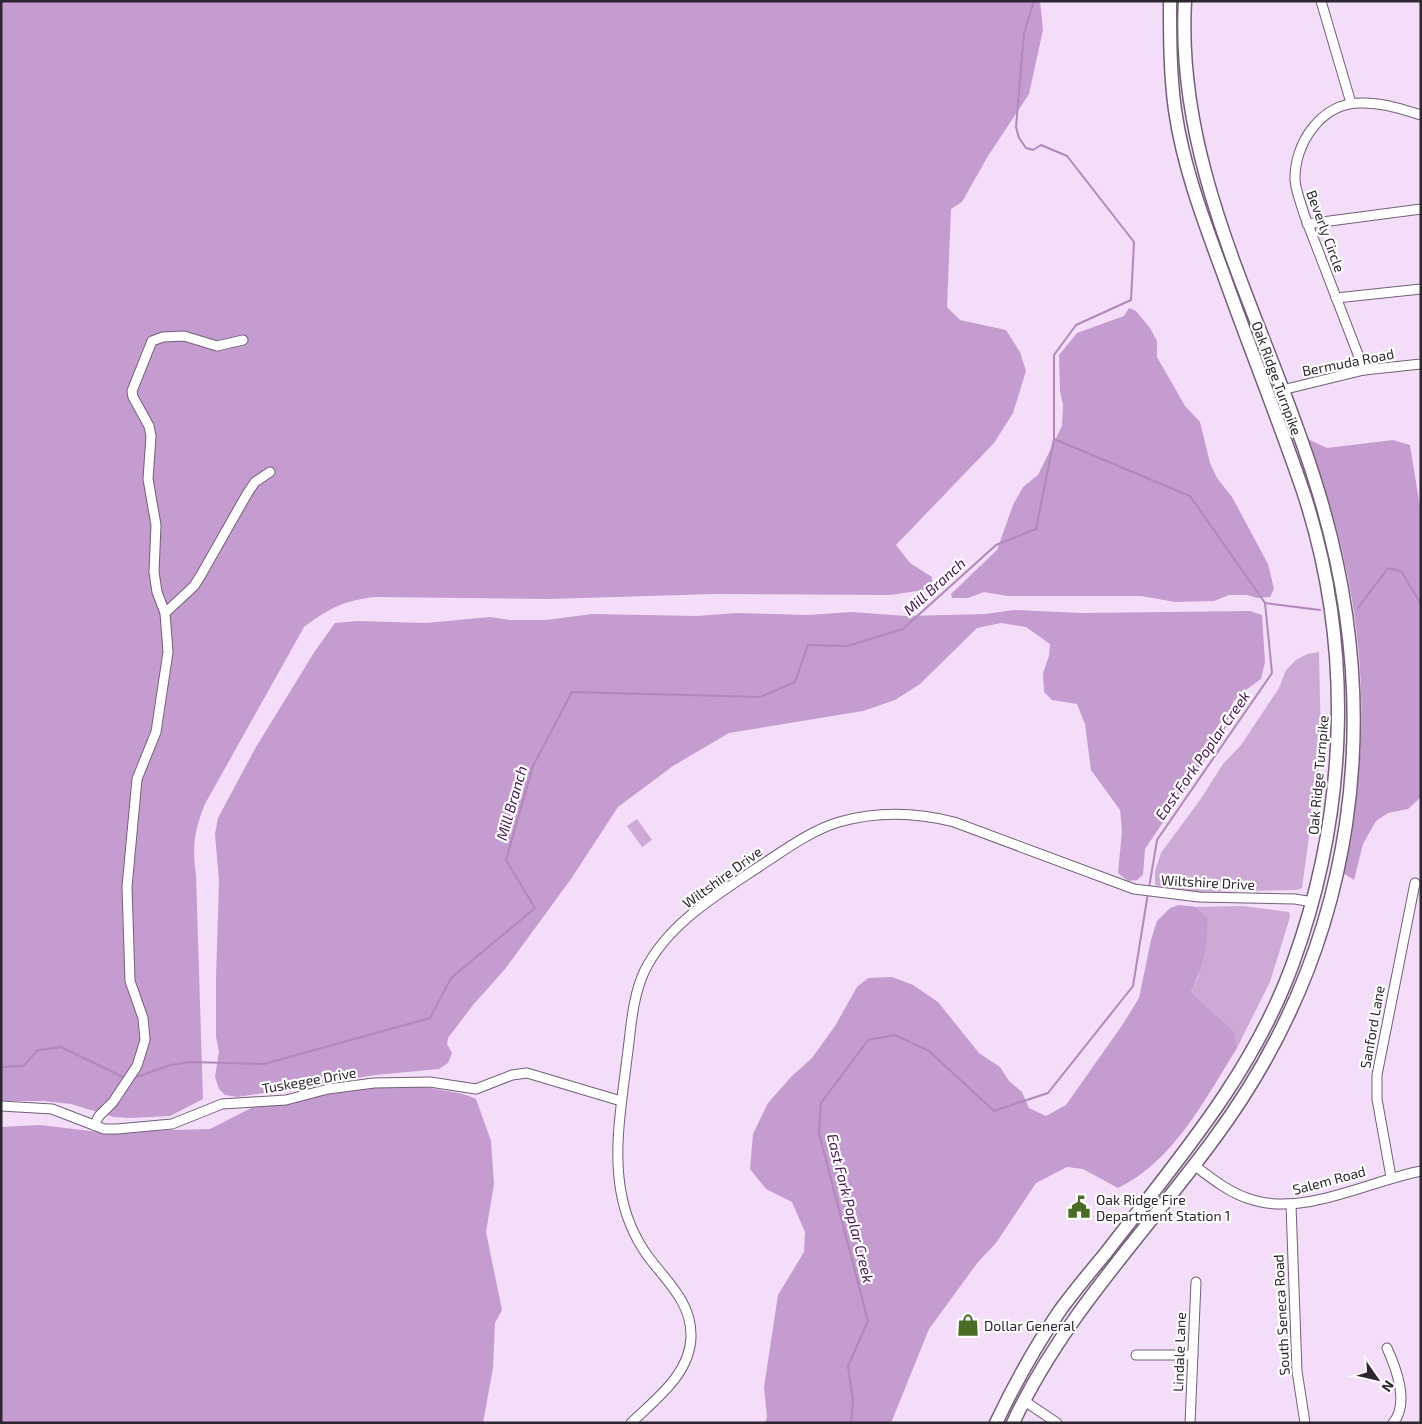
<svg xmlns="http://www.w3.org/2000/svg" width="1422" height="1424" font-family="'Exo 2',sans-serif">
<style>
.green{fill:#cdaad5}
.forest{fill:#c59ccf}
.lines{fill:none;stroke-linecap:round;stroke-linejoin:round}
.stream{stroke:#b188ba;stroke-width:2}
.minor-casing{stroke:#736077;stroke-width:11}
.highway-casing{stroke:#736077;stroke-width:15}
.minor{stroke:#fff;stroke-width:9}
.highway{stroke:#fff;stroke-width:12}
.labels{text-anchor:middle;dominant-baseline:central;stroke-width:4.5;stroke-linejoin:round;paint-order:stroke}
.street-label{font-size:14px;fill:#2d252f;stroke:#fff}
.poi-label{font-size:14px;fill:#2d252f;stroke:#fff;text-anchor:start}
.water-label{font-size:15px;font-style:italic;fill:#471453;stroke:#fff}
</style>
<rect width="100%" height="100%" fill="#f3ddf8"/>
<g class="green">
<polygon points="1319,652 1321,749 1302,888 1296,890 1185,892 1155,885 1155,871 1161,853 1200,800 1223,764 1241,745 1279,688 1286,670 1296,660 1307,654"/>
<polygon points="637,819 652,840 642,847 627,826"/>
<polygon points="1243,906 1289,912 1290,917 1270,982 1237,1048 1234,1031 1191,992 1198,977 1207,917 1196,907"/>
</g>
<g class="forest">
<path d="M 1,1 L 1040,1 L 1043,30 L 1029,94 L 988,156 L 962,202 L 951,209 L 947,307 L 960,320 L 1006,330 L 1020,352 L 1026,371 L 1013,413 L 994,443 L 896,545 L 910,563 L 932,577 L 932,585 L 924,590 L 890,595 L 715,594 L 548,599 L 374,597 C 342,601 330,608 304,627 L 205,804 C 194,831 192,847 196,875 L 203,1099 L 170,1116 L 130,1118 L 114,1117 L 71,1104 L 43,1101 L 1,1101 Z"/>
<polygon points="1129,308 1136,311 1150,328 1157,341 1157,357 1185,406 1200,422 1210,463 1217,478 1232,497 1268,564 1274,589 1270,597 1257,598 1247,595 1229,595 1214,601 1175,602 1141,596 1007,596 984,592 968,598 952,598 951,594 997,550 1013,505 1023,487 1038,475 1062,426 1063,405 1060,391 1059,355 1077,333 1124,316"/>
<path d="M 1308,439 L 1327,448 L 1393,440 L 1410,445 L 1421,513 L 1421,797 L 1408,809 L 1388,813 L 1376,821 L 1363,844 L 1354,880 L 1343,873 C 1352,843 1355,812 1358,782 C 1370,659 1350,554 1308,439 Z"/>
<polygon points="1014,610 1080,613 1250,611 1262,615 1265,662 1261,679 1239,695 1233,702 1225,730 1145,849 1143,875 1137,880 1128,881 1118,873 1122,831 1120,810 1091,770 1085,724 1077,704 1052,700 1044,692 1043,673 1049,656 1050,644 1026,627 1001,623 977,628 920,684 895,700 863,711 729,733 673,766 618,807 571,879 505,969 473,1005 448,1038 447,1044 452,1053 448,1063 439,1069 375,1075 238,1097 225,1095 219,1089 215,1077 219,1051 216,1037 216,978 219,881 215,834 218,818 256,747 315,651 335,623 357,621 426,623 490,617 510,620 546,620 592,614 697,616 736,613 807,615 852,612 906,616 985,614"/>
<path d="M 1179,905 L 1196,907 L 1207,917 C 1209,944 1202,968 1191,992 L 1234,1031 L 1237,1048 C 1206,1098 1172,1163 1118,1188 L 1083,1169 L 1067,1167 L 1036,1183 L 996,1243 L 978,1262 L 929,1329 L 891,1423 L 765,1423 L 767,1417 L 764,1387 L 778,1295 L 804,1252 L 805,1232 L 792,1202 L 766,1189 L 750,1169 L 753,1134 L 768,1103 L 792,1076 L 812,1058 L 835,1026 L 857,987 L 868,978 L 892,977 L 913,985 L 938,1002 L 979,1053 L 1000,1067 L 1009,1081 L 1022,1092 L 1029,1108 L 1046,1116 L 1066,1105 L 1123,1024 L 1139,998 L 1151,940 L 1157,921 L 1170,908 Z"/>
<path d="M 418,1085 C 438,1091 457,1090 476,1099 L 491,1141 L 494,1184 L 486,1232 L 502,1310 L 495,1323 L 493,1368 L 483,1423 L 1,1423 L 1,1127 L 40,1125 L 99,1132 L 210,1129 L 257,1105 L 372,1087 Z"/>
</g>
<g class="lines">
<g class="stream">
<polyline points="1054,439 1190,496 1265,603 1272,673 1157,840 1149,888"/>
<polyline points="1265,603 1320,610"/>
<polyline points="1358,608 1388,568 1401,571 1421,604"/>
<polyline points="1,1067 23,1066 38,1050 61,1047 125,1078"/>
<polyline points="134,1078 171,1065 190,1062 264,1064 430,1018 451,978 535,908 506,860 533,766 572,692 760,697 795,682 808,645 847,646 903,629 996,545 1036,529 1054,439 1054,355 1076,325 1131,300 1134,242 1067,156 1041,145 1033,150 1026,148 1019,138 1016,127 1024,33 1034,1"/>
<polyline points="851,1423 853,1401 848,1366 868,1321 819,1133 821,1103 868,1040 895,1035 929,1051 994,1111 1048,1093 1133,986 1148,893"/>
</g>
<defs>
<g id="minor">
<polyline points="1321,1 1351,103"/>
<polyline points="1307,224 1421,209"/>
<polyline points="1336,298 1421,289"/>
<path d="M 1364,370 L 1304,214 C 1301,203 1296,192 1295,180 C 1294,144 1321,103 1360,103 C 1381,102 1401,109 1421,115"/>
<polyline points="1282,390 1364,370 1421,364"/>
<polyline points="165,613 194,586 201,575 247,494 255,482 270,472"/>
<polyline points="1,1106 52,1109 104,1129 117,1129 172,1124 222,1104 286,1100 328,1089 374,1083 430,1082 476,1089 512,1075 527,1073 621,1101"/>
<polyline points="94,1125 99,1116 113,1102 137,1066 145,1040 143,1018 130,981 127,887 137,779 156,732 168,652 165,613 157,592 154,572 156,525 148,479 151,436 149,426 133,397 132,391 152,341 163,337 184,336 217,346 243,340"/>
<path d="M 1194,1165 C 1212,1179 1231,1194 1253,1200 C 1305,1216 1369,1181 1421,1171"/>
<polyline points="1391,1177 1377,1099 1377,1075 1415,883"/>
<polyline points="1291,1205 1297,1371 1305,1423"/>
<path d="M 1387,1348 C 1396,1368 1410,1403 1393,1423"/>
<polyline points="1136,1355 1193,1355"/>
<polyline points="1023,1400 1057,1423"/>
<path d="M 631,1423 C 656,1399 690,1374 691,1337 C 692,1302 666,1281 647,1255 C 633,1235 625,1215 621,1192 C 613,1149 622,1101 627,1058 C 631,1029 632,997 645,970 C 669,922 720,893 763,864 C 786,849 812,830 839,822 C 878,811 915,812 954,822 L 1134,889 L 1199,897 L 1295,899 L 1313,902"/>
<polyline points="1190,1423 1196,1282"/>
</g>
<g id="highway">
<path d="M 996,1423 C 1015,1383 1036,1345 1061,1309 C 1075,1290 1090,1272 1105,1254 C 1176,1162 1253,1074 1293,963 C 1348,811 1354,645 1303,491 C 1278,418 1249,346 1223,273 C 1203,219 1183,166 1175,110 C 1170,74 1170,37 1170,1"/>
<path d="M 1013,1423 C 1063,1316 1145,1233 1214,1139 C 1358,944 1388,713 1316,484 C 1267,324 1175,173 1185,1"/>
</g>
</defs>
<use href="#minor" class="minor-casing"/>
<use href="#highway" class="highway-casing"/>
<use href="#minor" class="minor"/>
<use href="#highway" class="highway"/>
</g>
<defs>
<symbol id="civic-bare" viewBox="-9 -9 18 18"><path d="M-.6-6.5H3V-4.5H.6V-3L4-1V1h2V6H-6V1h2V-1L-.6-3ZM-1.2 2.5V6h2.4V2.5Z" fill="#4b6c24" stroke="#fff" stroke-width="2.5" paint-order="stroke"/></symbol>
<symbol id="shop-bare" viewBox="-9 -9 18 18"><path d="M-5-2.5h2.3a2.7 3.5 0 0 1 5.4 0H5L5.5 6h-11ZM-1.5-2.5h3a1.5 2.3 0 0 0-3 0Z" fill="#4b6c24" stroke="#fff" stroke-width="2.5" paint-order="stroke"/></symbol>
</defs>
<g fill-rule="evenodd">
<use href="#civic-bare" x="1063" y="1191" width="32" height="32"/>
<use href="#shop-bare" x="952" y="1309" width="32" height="32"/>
</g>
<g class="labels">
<g class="street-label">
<text transform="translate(1326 231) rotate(70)">Beverly Circle</text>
<text transform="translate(1348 362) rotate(-11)">Bermuda Road</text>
<text transform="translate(1277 378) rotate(70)">Oak Ridge Turnpike</text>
<text transform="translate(1318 775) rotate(-85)">Oak Ridge Turnpike</text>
<text transform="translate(722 877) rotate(-36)">Wiltshire Drive</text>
<text transform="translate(1208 882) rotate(3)">Wiltshire Drive</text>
<text transform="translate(1372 1027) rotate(-80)">Sanford Lane</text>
<text transform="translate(309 1080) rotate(-10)">Tuskegee Drive</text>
<text transform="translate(1329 1180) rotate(-15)">Salem Road</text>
<text transform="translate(1281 1315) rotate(-93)">South Seneca Road</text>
<text transform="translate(1179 1352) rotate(-88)">Lindale Lane</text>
</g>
<g class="poi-label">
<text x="1096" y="1199">Oak Ridge Fire<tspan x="1096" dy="16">Department Station 1</tspan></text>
<text x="984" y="1325">Dollar General</text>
</g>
<g class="water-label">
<text transform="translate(934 586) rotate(-42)">Mill Branch</text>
<text transform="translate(1202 755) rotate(-55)">East Fork Poplar Creek</text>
<text transform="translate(511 803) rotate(-74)">Mill Branch</text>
<text transform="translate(851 1208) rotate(76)">East Fork Poplar Creek</text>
</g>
</g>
<rect width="1422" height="1424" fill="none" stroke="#2d252f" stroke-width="5"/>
<g transform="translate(1377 1379) rotate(124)" stroke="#ffffff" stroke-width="4" paint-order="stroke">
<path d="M0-4L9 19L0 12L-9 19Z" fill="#2d252f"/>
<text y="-8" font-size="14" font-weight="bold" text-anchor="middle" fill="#2d252f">N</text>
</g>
</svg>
